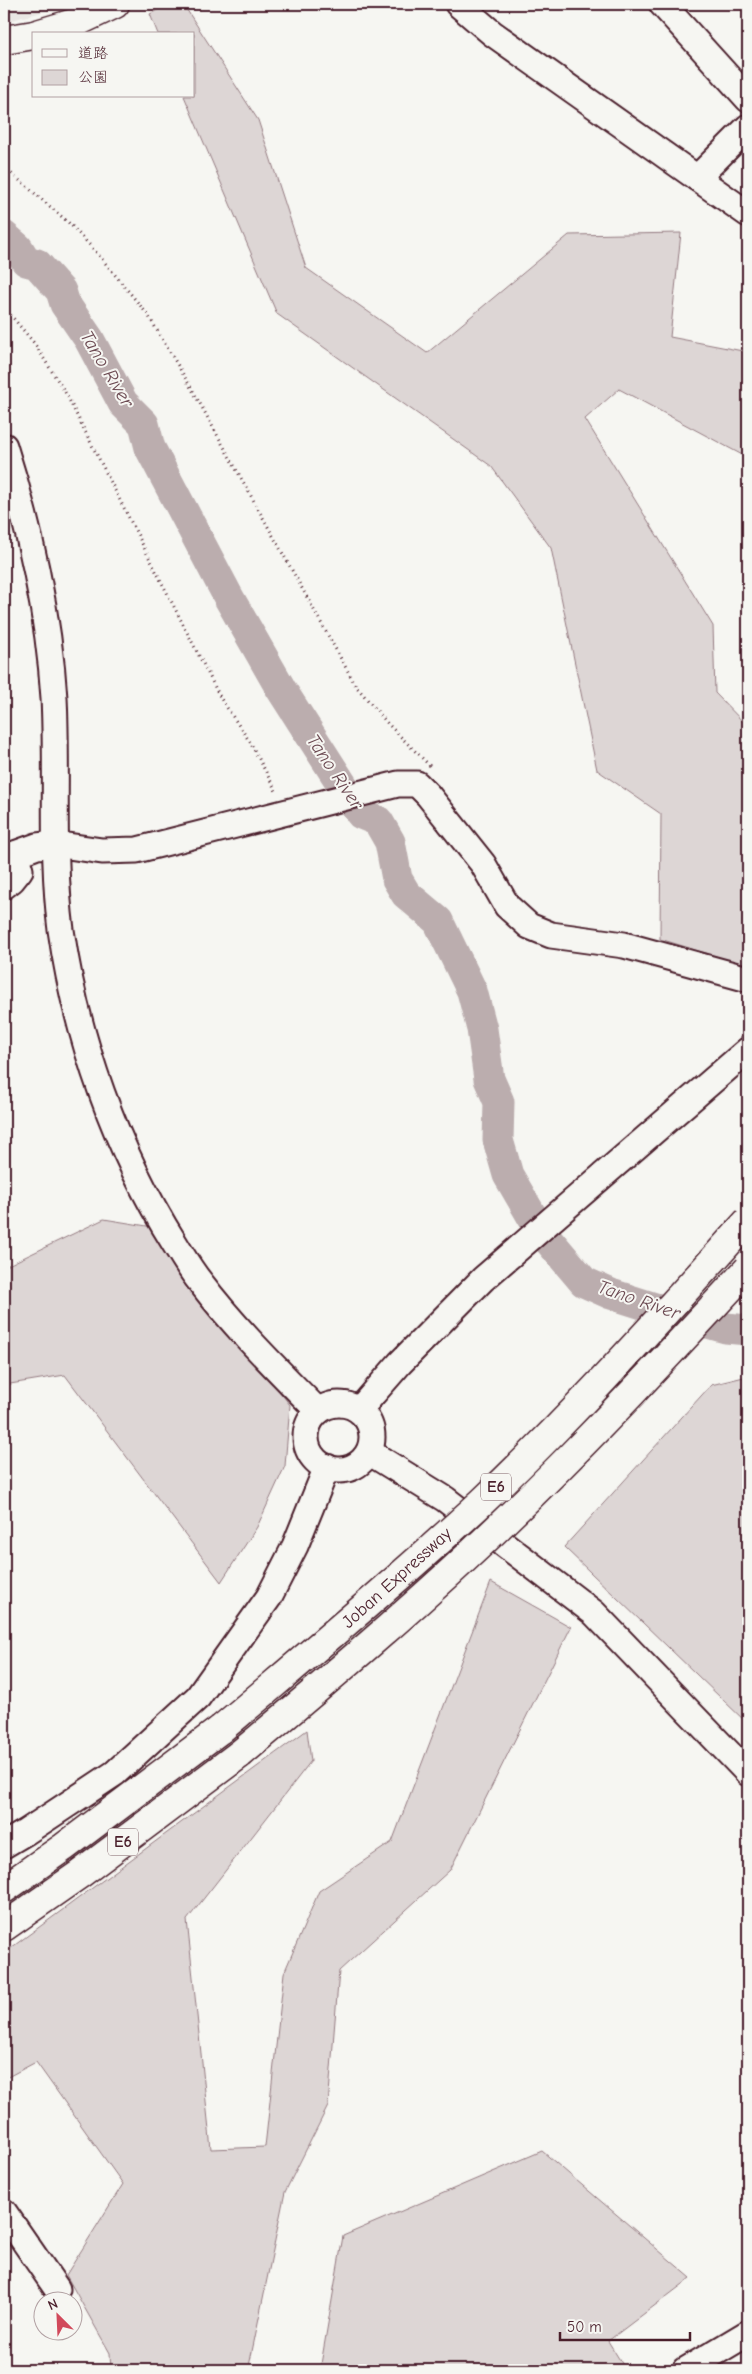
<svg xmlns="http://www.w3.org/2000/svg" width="752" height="2374" font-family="'Comic Neue','Klee One',sans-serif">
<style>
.built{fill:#e9e6e3}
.green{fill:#ddd6d5;stroke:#947a80}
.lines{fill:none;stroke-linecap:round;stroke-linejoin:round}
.river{stroke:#bbadae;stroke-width:31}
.minor-casing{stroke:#4a1f2b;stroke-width:29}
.major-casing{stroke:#4a1f2b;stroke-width:31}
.highway-casing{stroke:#4a1f2b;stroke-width:31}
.path{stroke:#4a1f2b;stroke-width:3;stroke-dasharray:1 4;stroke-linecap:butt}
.minor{stroke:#f6f6f2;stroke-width:25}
.major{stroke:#f6f6f2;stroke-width:28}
.highway{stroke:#f6f6f2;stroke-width:28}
.highway-bridge-casing{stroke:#4a1f2b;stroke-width:31;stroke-linecap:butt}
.highway-bridge{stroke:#f6f6f2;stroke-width:28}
.labels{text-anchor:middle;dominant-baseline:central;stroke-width:4;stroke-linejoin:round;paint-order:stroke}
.shield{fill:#f6f6f2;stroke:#7e6067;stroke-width:1}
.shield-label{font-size:16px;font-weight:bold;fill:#4a1f2b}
.street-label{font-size:18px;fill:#4a1f2b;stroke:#f6f6f2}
.water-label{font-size:19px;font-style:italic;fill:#6c4a52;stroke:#f6f6f2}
</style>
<rect width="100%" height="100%" fill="#f6f6f2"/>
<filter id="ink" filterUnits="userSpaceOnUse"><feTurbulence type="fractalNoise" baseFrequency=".02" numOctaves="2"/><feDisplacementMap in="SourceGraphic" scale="10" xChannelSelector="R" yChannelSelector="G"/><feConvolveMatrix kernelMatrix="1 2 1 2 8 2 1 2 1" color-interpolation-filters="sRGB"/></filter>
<g filter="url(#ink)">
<polygon class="built" points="4,4 73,4 4,22"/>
<g class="green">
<polygon points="168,4 183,4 258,120 306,268 427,353 569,235 681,233 670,337 748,352 748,458 619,389 585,419 713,626 715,693 748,727 748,966 660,939 661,814 597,770 551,548 491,466 277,314 184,96 194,96 194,34 158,34 150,14"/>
<polygon points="104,1219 153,1227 290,1405 285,1466 257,1527 221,1582 65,1375 4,1385 4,1267"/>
<polygon points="748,1376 748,1724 564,1547 711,1385"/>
<polygon points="491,1582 571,1627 450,1870 339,1971 328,2106 285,2192 249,2366 262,2370 111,2370 110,2353 66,2275 123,2184 36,2062 4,2079 4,1953 307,1730 311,1761 187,1920 211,2149 265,2147 284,1973 319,1891 392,1842"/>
<polygon points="542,2151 691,2278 608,2341 626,2370 320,2370 343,2236"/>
</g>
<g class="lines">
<polyline class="river" points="4,236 18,248 26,261 37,264 61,291 65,304 89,339 123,403 144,424 150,448 229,598 281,689 361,814 378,821 390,842 397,879 406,894 438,921 472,991 482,1029 489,1079 499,1102 498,1140 508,1175 540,1230 584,1282 611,1294 655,1308 726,1328 748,1330"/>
<defs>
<g id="minor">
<polyline points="458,4 492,33 748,214"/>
<polyline points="662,4 748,99"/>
<polyline points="697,178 748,127"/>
<path d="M 4,446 C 29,524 49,617 54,698 C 58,775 51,853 61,930 C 77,1040 116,1150 175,1244 C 183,1257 191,1271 201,1283 C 236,1329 278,1370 318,1411"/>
<polyline points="4,858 37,846 54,844 102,851 137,850 398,784 417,784 428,795 483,864 507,906 529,926 551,935 624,945 748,979"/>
<polyline points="4,886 12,880 20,870 15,854"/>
<circle cx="339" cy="1437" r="33"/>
<polyline points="359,1410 400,1363 483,1279 748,1050"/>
<polyline points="369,1452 445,1499 594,1613 748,1773"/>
<polyline points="4,1845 26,1832 115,1773 198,1697 269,1597 295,1546 327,1467"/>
<polyline points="4,2212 57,2289"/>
<polyline points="686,2370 748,2333"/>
</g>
<g id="major">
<polyline points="37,34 77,22 115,4"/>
<polyline points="4,40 34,35"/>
</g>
<g id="highway">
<polyline points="4,1889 64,1847 221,1729"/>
<polyline points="4,1927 80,1874 240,1754"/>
</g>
</defs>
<use href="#minor" class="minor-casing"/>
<use href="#major" class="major-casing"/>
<use href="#highway" class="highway-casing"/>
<g class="path">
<polyline points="4,167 68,222 97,253 148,315 193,391 356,686 388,724 431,767"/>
<polyline points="4,307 34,343 65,392 221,699 250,742 277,793"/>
</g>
<use href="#minor" class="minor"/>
<use href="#major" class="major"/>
<use href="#highway" class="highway"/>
<defs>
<g id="highway-bridge">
<path d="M 221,1729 C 309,1654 398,1580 483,1501 C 577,1412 662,1316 748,1221"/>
<path d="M 240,1754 C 333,1676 426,1598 512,1514 C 594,1435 671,1352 748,1269"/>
</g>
</defs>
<use href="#highway-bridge" class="highway-bridge-casing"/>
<use href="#highway-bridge" class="highway-bridge"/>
</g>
</g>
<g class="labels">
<g class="shield">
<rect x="481" y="1473.5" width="30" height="27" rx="4"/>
<rect x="108" y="1828.5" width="30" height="27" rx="4"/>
</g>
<g class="shield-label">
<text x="496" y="1487">E6</text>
<text x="123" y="1842">E6</text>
</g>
<g class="street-label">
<text transform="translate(397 1578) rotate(-42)">Joban Expressway</text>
</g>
<g class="water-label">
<text transform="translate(107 369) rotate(59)">Tano River</text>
<text transform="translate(335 772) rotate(56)">Tano River</text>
<text transform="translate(639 1300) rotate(19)">Tano River</text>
</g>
</g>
<rect width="752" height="2374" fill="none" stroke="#f6f6f2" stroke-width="20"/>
<rect x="10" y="10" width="732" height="2354" fill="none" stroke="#4a1f2b" stroke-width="2" filter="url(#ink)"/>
<rect x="32" y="32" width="162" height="65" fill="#f6f6f2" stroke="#b1a0a2"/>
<rect x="42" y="49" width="25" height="8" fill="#f6f6f2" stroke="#b1a0a2"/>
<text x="78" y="58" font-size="15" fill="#4a1f2b">道路</text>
<rect x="42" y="70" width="25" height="15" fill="#ddd6d5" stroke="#b1a0a2"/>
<text x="78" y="82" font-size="15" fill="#4a1f2b">公園</text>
<g transform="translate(58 2316) rotate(336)"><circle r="24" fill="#f6f6f2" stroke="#b1a0a2"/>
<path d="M0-4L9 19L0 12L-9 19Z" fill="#d1495b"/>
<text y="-8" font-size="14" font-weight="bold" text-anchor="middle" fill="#4a1f2b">N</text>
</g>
<path d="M560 2332v8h130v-8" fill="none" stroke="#4a1f2b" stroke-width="2.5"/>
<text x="567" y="2332" font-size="15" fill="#4a1f2b" stroke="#f6f6f2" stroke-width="4" paint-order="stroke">50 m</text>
</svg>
